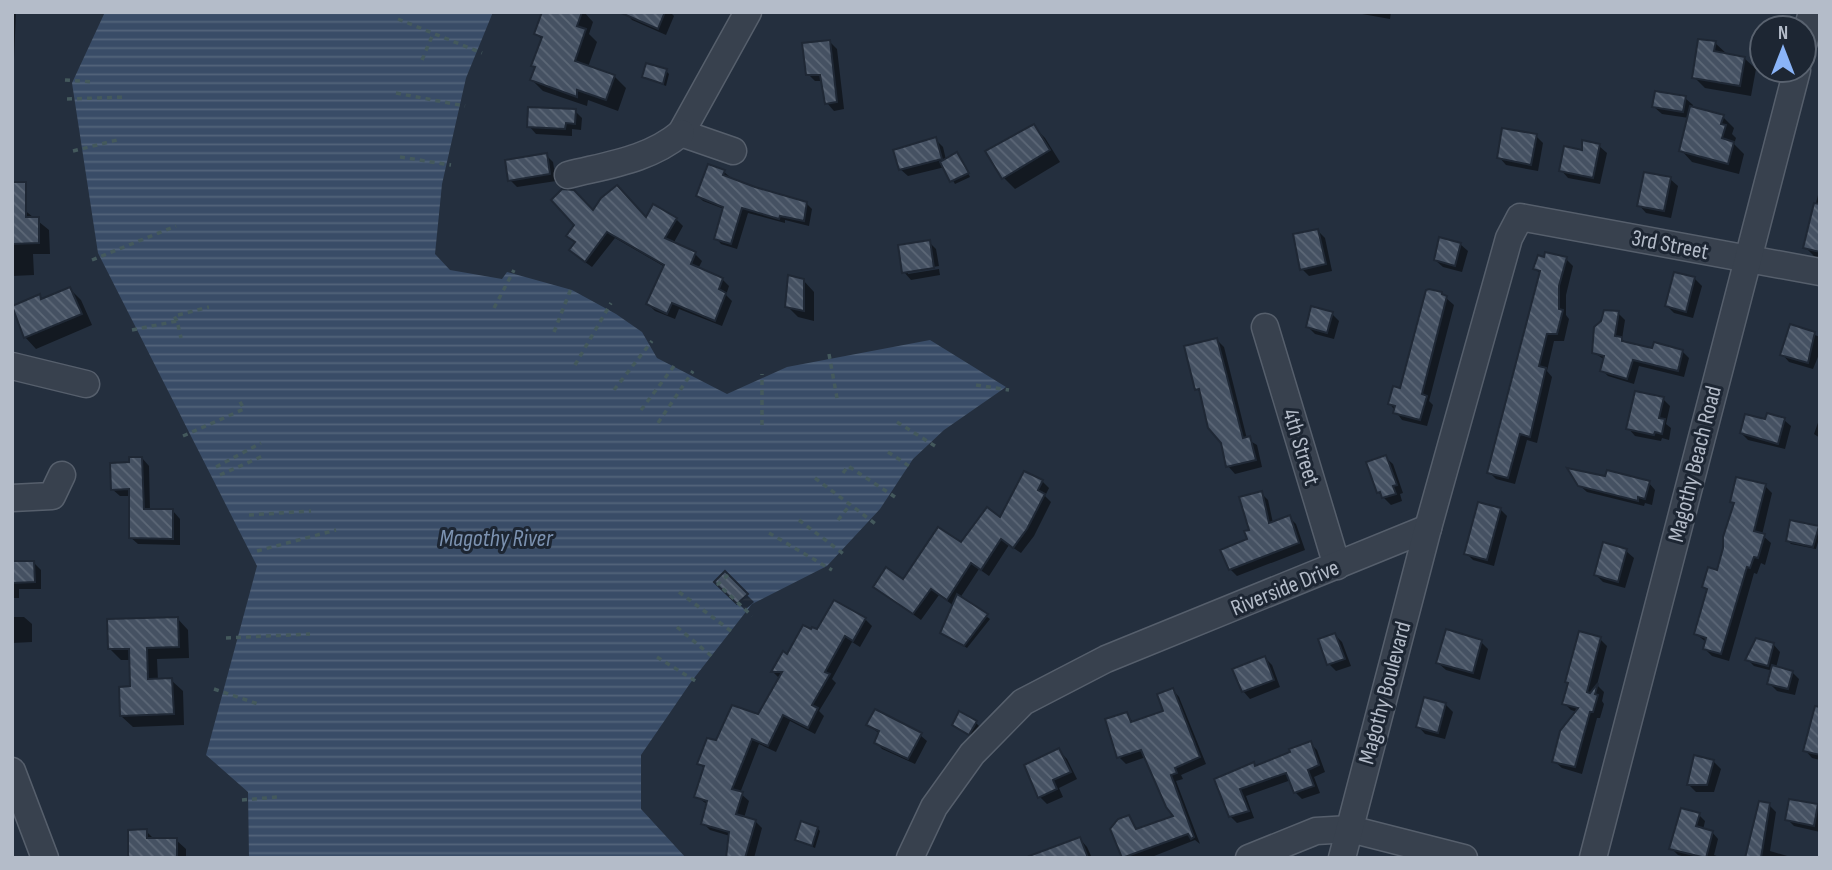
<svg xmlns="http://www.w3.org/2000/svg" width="1832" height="870" font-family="'Sofia Sans Condensed',sans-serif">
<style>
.water{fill:url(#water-rules)}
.shadow{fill:#0007}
.building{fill:url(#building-back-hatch);stroke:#1f2835;stroke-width:2}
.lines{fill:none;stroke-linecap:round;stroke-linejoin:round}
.minor-casing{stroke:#565f6c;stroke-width:29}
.path{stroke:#44595c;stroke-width:3.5;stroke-dasharray:5 5;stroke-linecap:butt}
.minor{stroke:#38414e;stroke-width:26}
.labels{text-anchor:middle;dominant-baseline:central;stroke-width:6;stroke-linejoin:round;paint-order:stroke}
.street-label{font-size:23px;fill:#b4bcc9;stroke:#1d2633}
.water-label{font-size:24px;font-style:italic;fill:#7c92b1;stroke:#1d2633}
</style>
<defs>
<pattern id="water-rules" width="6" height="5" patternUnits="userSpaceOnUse" patternTransform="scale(1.75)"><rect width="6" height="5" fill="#394c67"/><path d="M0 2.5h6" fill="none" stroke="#53647b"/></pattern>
<pattern id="building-back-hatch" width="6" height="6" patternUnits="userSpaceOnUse" patternTransform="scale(1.75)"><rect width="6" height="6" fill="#455162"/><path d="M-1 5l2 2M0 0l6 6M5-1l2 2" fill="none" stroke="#5d6877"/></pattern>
</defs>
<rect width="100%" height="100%" fill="#242f3e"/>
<polygon class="water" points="105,12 493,12 466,78 442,184 435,254 450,270 502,279 507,272 572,290 616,314 642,332 657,358 727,394 787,367 930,340 1006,387 944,430 913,459 880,509 827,566 752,604 691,682 641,755 641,809 686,858 249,858 248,792 206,755 257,566 98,253 72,83"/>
<g class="shadow">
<polygon points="12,12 16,12 14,59 12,59"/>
<polygon points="542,12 584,12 593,22 589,34 597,42 588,67 614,76 626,88 618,111 588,100 587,106 543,91 532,80 536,69 533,66 543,40 536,34"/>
<polygon points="625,12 670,12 674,16 666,35 632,20"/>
<polygon points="1351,12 1391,12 1390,19"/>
<polygon points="830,42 837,49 844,109 834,111 827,103 823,81 815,81 808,74"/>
<polygon points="1715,43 1727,54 1744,58 1756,69 1751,96 1705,88 1694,77"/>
<polygon points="666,71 669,74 666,86 644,77"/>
<polygon points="12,95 14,97 13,118 12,118"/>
<polygon points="1685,98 1693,105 1692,109 1723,117 1734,128 1732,134 1736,138 1734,144 1744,154 1739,174 1692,162 1681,150 1689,118 1662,114 1654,107"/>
<polygon points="575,111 582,118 581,130 572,129 572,136 536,134 529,126"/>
<polygon points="1034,127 1045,138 1060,162 1015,189 1004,178 988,152"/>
<polygon points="1536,136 1543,143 1538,171 1506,165 1499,157"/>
<polygon points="935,139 943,147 946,160 960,157 970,177 955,184 945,167 908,176 900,169"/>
<polygon points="1599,146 1607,153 1600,184 1568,178 1561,170 1584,152"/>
<polygon points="546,155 553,162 556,181 517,187 510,180"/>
<polygon points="724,172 730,177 729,179 806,203 812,209 809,226 785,220 785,223 748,213 737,249 721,244 716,238 724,209 703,201 698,196"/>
<polygon points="1670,179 1678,186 1671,218 1646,213 1639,205"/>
<polygon points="1819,191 1820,191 1820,258 1815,257 1805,247"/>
<polygon points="12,200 49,230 50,254 33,254 34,275 12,276"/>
<polygon points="593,212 647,220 676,219 683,226 673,244 695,254 702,261 698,269 722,279 729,286 726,295 732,301 722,326 679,309 675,319 655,311 648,304 665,267 615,238 592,267 578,257 571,250 576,243 568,236"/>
<polygon points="1318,231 1325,238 1332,271 1309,276 1302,269"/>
<polygon points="929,242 936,249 939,266 908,271 908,274 939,269 940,275 911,280 904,272"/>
<polygon points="1460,244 1468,251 1462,272 1443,267 1435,260"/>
<polygon points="1566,259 1573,266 1566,295 1566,315 1569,319 1564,341 1554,341 1547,371 1552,377 1537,443 1527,440 1515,484 1496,479 1489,472 1541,274 1535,269"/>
<polygon points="1674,275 1695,279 1702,286 1693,318 1674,313 1667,306"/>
<polygon points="803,280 814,292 814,321 798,317 787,306"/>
<polygon points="70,289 81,300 92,325 36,349 25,337 39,296 43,300"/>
<polygon points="1446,298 1454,305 1429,401 1433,405 1427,426 1402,420 1390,404 1402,391"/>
<polygon points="1618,313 1625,320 1622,339 1626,343 1654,350 1682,351 1689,358 1684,377 1639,366 1634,384 1608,376 1602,370 1605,360 1593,352"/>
<polygon points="1332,314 1339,321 1334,339 1315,334 1308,327"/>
<polygon points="1791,326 1820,337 1820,352 1813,369 1789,362 1782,354"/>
<polygon points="1217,340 1224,347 1247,439 1257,445 1262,467 1235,474 1228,466 1222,443 1202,394 1197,389"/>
<polygon points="1663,399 1670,406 1666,424 1671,428 1669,440 1662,438 1661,441 1635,436 1628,428"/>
<polygon points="1820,417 1820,438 1814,434"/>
<polygon points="1784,420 1791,426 1785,449 1748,440 1741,433 1767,421"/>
<polygon points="1385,457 1393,464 1403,493 1400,494 1402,501 1391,505 1378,492"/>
<polygon points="142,458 149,466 150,511 173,511 180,519 180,545 138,544 130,537 131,496 120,496 112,489 131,464"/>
<polygon points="1042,481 1049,488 1045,496 1051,502 1034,536 1021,553 1009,545 989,576 979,569 960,598 990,619 967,648 946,635 954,606 939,595 921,620 875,587 904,581 1001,520"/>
<polygon points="1649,483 1655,490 1652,505 1645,503 1644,506 1587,492 1579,485"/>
<polygon points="1765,486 1772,493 1762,535 1771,543 1765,565 1761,563 1757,574 1754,573 1729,661 1712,656 1705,649 1706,642 1696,634 1708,591 1704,587 1718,572 1735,504 1732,501"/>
<polygon points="1261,493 1268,500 1273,523 1289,517 1296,524 1305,550 1237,576 1230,569 1250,540"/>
<polygon points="1500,509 1507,516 1494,566 1473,560 1466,553"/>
<polygon points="1818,528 1820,535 1816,549 1791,544 1788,541"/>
<polygon points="1626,551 1634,558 1625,588 1603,582 1596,575"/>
<polygon points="33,562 41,570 41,589 19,589 19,598 12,598 12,563"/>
<polygon points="725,573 754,602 745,610 717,582"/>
<polygon points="12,617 24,617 32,624 32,642 12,643"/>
<polygon points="177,618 188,630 189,658 157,659 158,681 171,680 183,691 184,725 133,727 121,716 132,688 131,660 121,660 110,649"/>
<polygon points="865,619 872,626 860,647 852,642 832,679 836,683 819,711 824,716 815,734 790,721 776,752 759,744 740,793 749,801 744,818 755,821 762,828 754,858 727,858 730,836 710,830 703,823 708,805 696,796 705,769 699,763 717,742 759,717 780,679 773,672 784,653 787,656 818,632"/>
<polygon points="1335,635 1342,642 1351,666 1336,671 1329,664"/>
<polygon points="1600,639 1607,646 1597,685 1604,692 1602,701 1604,704 1600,718 1597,718 1582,774 1562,768 1554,761 1577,712 1571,710 1564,703 1569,684"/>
<polygon points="1481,642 1488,649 1480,680 1446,670 1438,663"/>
<polygon points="1773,644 1780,652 1776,668 1792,672 1799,679 1795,695 1777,691 1769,683 1773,671 1754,666 1747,659"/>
<polygon points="1265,658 1272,665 1280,687 1250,699 1243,691"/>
<polygon points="1173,690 1179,697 1206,764 1181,775 1183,779 1176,781 1200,844 1195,840 1149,858 1124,858 1112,829 1128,817 1138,830 1176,816 1146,757 1126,764 1119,757 1126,714 1134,723 1166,712"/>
<polygon points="1445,704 1453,712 1445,739 1425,734 1418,726"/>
<polygon points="976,723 979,726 973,736 957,727"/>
<polygon points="868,725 920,735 927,741 915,764 882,749 876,742 880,734"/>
<polygon points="1820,737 1820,760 1812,758 1805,750"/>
<polygon points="1310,743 1317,750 1325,772 1314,777 1320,793 1302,799 1295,792 1291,780 1246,796 1254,818 1237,823 1230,816 1216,780 1254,764 1256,767"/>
<polygon points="1059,751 1067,759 1077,779 1059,788 1063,797 1047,804 1040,797"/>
<polygon points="1713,761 1721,769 1714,792 1696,792 1689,785"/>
<polygon points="1769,805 1776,812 1770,851 1794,858 1747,858"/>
<polygon points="1817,806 1820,808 1820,832 1794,826 1787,819"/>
<polygon points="1699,815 1705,821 1703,830 1712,832 1718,839 1714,855 1722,858 1689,858 1678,855 1671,848"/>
<polygon points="817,828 820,831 815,848 797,840"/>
<polygon points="146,831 155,840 176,840 186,849 186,858 130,858"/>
<polygon points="1080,839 1087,847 1092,858 1028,858"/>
</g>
<g class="building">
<polygon points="542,12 582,12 577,26 586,29 575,61 615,75 606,100 577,90 577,97 530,80 535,67 531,66 542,37 534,34"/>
<polygon points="619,12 665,12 658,29"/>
<polygon points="1698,39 1716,41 1714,51 1745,57 1740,86 1692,78"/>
<polygon points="830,40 837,102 825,104 820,75 806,75 802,43"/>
<polygon points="646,63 667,69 663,84 642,77"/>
<polygon points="1655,91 1686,96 1683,112 1652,107"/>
<polygon points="1690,106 1724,115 1721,124 1726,125 1722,138 1734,142 1728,164 1679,151"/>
<polygon points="528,107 576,109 575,124 566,123 565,129 527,127"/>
<polygon points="1034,124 1050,150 1002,179 985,151"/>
<polygon points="1502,128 1537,134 1531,165 1497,158"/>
<polygon points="936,137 942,159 899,170 893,150"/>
<polygon points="1582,140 1600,144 1593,178 1559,171 1564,146 1582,150"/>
<polygon points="957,152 969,173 950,182 940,162"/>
<polygon points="547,153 550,174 508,181 505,160"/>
<polygon points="708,164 725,170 723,175 755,187 807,202 804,221 780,216 779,219 742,208 731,244 714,239 723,207 696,196"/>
<polygon points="1644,172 1671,177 1664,211 1637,206"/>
<polygon points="12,182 26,182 26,217 39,217 39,243 12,244"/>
<polygon points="617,185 646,217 653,204 677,218 665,238 696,252 691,264 723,278 719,289 726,293 715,321 672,303 667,314 646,304 664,265 607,232 585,262 569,250 575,242 566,236 574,225 551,200 562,189 574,190 593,210 601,198"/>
<polygon points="1814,203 1820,204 1820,252 1803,248"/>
<polygon points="1318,229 1326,264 1300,270 1293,234"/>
<polygon points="1439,237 1461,243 1455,266 1434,260"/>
<polygon points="930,240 934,268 902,273 898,245"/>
<polygon points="1545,252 1567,257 1559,286 1559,309 1563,310 1557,334 1547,334 1539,366 1546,368 1530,437 1520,434 1508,478 1487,473 1540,271 1533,269 1538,255 1544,257"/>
<polygon points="1674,272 1695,277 1686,312 1665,306"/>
<polygon points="788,275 804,279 804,311 785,307"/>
<polygon points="70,287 82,314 24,338 12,306 40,294 41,299"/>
<polygon points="1429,289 1442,292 1442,294 1447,296 1422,394 1427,396 1420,420 1393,413 1395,406 1388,404 1393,386 1400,388 1426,290"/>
<polygon points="1311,306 1333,312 1327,333 1306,327"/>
<polygon points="1604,310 1619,311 1615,336 1622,337 1622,341 1652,348 1654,342 1683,350 1678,371 1633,360 1627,379 1600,371 1604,356 1592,353 1594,327 1601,321"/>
<polygon points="1790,324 1815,332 1808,363 1780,355"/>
<polygon points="1217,338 1243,438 1250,436 1256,460 1226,467 1221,443 1208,428 1199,389 1195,390 1184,346"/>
<polygon points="1635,391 1664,397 1659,418 1665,419 1662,434 1655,432 1654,435 1626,429"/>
<polygon points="1767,413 1785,418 1778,444 1740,433 1745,414 1765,419"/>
<polygon points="1386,455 1397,485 1393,486 1396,494 1382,498 1380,492 1377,493 1366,462"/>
<polygon points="129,457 142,457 144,509 173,509 173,539 129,538 129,489 111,490 110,463 129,462"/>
<polygon points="1567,468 1605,476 1607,470 1650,481 1645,499 1638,497 1638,501 1578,486"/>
<polygon points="1024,471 1043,480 1038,490 1045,494 1027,529 1013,548 1001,539 981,570 971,563 947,600 931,589 913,614 873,587 886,567 903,579 938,527 961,542 987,507 1000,517"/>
<polygon points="1736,477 1766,484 1754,531 1765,534 1758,558 1754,557 1750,568 1747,567 1721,654 1703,649 1706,638 1694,634 1707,589 1702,587 1708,567 1717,570 1723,548 1723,537 1734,503 1730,502"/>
<polygon points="1262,491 1269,523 1290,515 1299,543 1229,570 1220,550 1247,539 1244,531 1249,530 1239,497"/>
<polygon points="1478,502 1501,508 1487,560 1464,554"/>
<polygon points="1790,520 1819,526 1813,547 1786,541"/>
<polygon points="1603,542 1627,549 1618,582 1594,575"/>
<polygon points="12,561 34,561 35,582 12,583"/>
<polygon points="725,571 748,594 737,604 714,582"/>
<polygon points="957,594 988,614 964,646 940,633"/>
<polygon points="834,600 866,618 853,641 845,636 825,672 830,674 812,705 818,708 808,728 783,715 768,746 752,739 732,789 743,792 736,814 756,820 745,858 726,858 729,832 701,824 707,801 694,797 704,766 697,764 707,738 716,740 732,705 758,714 782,672 771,672 783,651 787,654 803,625 811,629 812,627 817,629"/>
<polygon points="178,617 179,647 147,648 148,679 172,678 174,714 120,716 119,687 130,686 129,649 108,649 107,619"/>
<polygon points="1446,629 1482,640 1473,673 1436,663"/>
<polygon points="1579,631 1601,637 1587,692 1590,693 1598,683 1595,694 1598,695 1593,712 1590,712 1575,767 1552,762 1560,731 1578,708 1562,704 1568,683 1565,682"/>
<polygon points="1335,633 1345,659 1327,665 1318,639"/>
<polygon points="1756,638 1774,643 1768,666 1745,660"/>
<polygon points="1265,656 1274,680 1242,692 1232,669"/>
<polygon points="1772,665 1793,671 1788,689 1767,684"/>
<polygon points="1173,688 1200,757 1175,768 1177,773 1171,775 1194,837 1191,839 1188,834 1122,858 1110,829 1118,819 1129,815 1136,829 1173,816 1166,807 1141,750 1117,758 1105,719 1127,712 1131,722 1163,711 1157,694"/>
<polygon points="1424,697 1446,703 1438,733 1416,727"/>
<polygon points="1815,706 1820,707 1820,755 1803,751"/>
<polygon points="875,709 922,733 908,759 874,743 879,731 866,725"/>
<polygon points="959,711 977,721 969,735 952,725"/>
<polygon points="1311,741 1319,765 1308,770 1314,786 1294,793 1286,773 1240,789 1249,811 1229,817 1214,779 1254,762 1255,766 1290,752 1289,749"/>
<polygon points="1059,748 1071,772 1053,780 1057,789 1038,798 1024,765"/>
<polygon points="1694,755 1714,760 1707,785 1687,785"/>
<polygon points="1789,799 1818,804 1814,826 1785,820"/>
<polygon points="1759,801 1770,803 1761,858 1745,858"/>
<polygon points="1681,808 1700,813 1696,826 1713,831 1706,858 1669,849"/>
<polygon points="801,821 818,827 812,846 795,840"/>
<polygon points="147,829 147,838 177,838 177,858 128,858 128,830"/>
<polygon points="1080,837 1088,858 1030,858 1029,856"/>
</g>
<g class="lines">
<defs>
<g id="minor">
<polyline points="1804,42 1812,12"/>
<polyline points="733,151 681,133 748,12"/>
<path d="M 568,175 C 607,165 649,160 681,133"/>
<polyline points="1265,327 1337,566"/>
<polyline points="12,366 86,384"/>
<polyline points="12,498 52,496 62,475"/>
<polyline points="12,771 45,858"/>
<polyline points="910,858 934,807 972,754 1023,702 1106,659 1428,528"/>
<polyline points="1249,858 1316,831 1350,829 1464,858"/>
<polyline points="1342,858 1428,528 1509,238 1520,217 1820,272"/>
<polyline points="1593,858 1797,70"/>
</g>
</defs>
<use href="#minor" class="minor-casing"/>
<g class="path">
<polyline points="398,19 482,53"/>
<polyline points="422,60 433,34"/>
<polyline points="65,80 94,82"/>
<polyline points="396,93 465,106"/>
<polyline points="67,99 126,97"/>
<polyline points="73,151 121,139"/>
<polyline points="400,157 451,165"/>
<polyline points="92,260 176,226"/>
<polyline points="494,308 514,270"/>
<polyline points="177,321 174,316 209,307"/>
<polyline points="132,330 177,321 181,338"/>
<polyline points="554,332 572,286"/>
<polyline points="829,354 837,398"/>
<polyline points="575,365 611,303"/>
<polyline points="976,385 1009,390"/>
<polyline points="614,390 652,341"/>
<polyline points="641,410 677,362"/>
<polyline points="897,422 935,446"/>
<polyline points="658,423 693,371"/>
<polyline points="762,425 762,374"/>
<polyline points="183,436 244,409 239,400"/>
<polyline points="888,452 912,468"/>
<polyline points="216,467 261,443"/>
<polyline points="843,473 848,466 895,497"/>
<polyline points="220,475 265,455"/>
<polyline points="815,478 877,525"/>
<polyline points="249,515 311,511"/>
<polyline points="799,520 845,555"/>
<polyline points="838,520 850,505"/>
<polyline points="769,533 832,570"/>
<polyline points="257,551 336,530"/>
<polyline points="728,575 718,584 752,616"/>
<polyline points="679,592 731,631"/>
<polyline points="677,627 715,659"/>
<polyline points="226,638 310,634"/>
<polyline points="657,657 697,682"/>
<polyline points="214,689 261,705"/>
<polyline points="242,800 278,797"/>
</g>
<use href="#minor" class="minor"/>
</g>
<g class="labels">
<g class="street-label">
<text transform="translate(1670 245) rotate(11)">3rd Street</text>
<text transform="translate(1301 447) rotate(73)">4th Street</text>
<text transform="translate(1695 464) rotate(-76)">Magothy Beach Road</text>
<text transform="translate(1285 588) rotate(-22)">Riverside Drive</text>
<text transform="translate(1385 693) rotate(-75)">Magothy Boulevard</text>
</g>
<g class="water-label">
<text x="496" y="538">Magothy River</text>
</g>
</g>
<rect width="1832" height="870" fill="none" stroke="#b4bcc9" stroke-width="28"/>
<g transform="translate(1783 49)"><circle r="33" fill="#1d2633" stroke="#59626f" stroke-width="2"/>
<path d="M0-5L12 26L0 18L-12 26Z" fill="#8ab4f8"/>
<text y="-10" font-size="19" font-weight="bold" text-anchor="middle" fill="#b4bcc9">N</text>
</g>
</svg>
